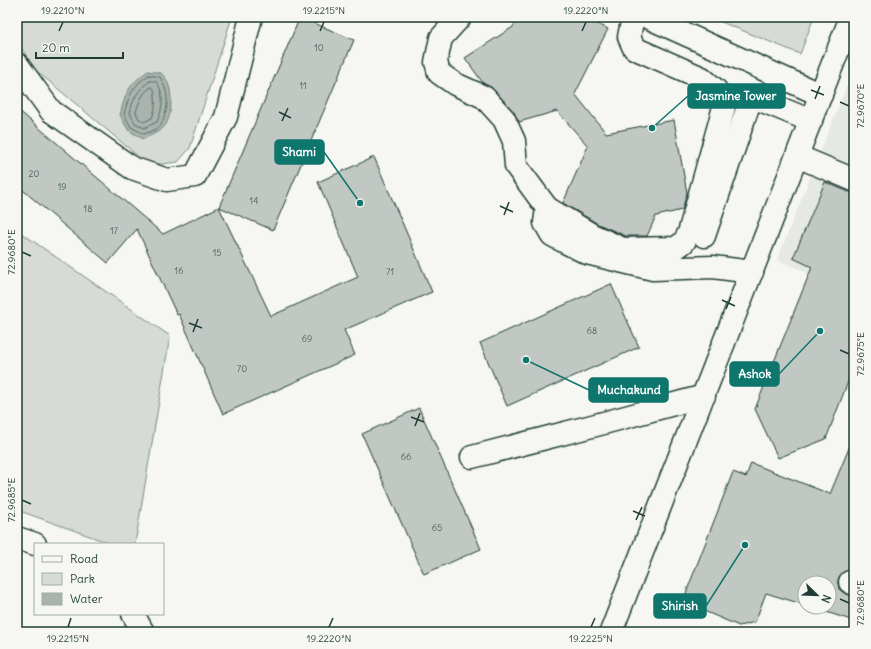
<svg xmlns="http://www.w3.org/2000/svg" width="871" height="649" font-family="Delius,sans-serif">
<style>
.built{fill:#e6e8e4}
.green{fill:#d6dbd6;stroke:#7a8c85}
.water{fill:#aab3ae;stroke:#72847d}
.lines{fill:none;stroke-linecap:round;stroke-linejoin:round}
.shore{stroke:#576c65;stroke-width:1}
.building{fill:#c1c8c3;stroke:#1f3d34}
.minor-casing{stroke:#1f3d34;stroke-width:25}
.minor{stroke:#f6f6f2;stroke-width:22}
.ticks{fill:none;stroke:#1f3d34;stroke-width:1.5}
.labels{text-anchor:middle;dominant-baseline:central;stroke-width:3.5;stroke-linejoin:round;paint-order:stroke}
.number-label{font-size:9px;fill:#486058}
.leader{fill:none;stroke:#0f766e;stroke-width:1.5}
.callout-dot{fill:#0f766e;stroke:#f6f6f2;stroke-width:1.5}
.callout{fill:#0f766e;stroke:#0f766e;stroke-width:1.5}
.callout-label{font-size:12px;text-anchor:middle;font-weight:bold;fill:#fff}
.neatline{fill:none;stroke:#1f3d34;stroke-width:1.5}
.ticks-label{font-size:10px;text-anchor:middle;fill:#1f3d34}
</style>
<rect width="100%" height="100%" fill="#f6f6f2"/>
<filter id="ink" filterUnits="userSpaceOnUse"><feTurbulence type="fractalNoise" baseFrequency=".025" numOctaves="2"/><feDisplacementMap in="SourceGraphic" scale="8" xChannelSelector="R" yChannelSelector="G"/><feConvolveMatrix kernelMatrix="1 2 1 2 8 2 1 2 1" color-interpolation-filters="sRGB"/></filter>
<g filter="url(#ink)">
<polygon class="built" points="854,68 854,292 777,260"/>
<g class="green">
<polygon points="17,17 232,17 190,148 178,162 162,164 145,162 32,67 17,39"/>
<polygon points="709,17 814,17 800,54"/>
<polygon points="17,230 170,336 135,544 112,544 17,510"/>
</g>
<path class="water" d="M 148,71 L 161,73 C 164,76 167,80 168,83 C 173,95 172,120 163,128 C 157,133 150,136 143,139 L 128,130 L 120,115 C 126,92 128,85 148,71 Z"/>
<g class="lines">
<g class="shore">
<path d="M 149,75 L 160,77 C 167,89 170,103 164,117 C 163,119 162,123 161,125 C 157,130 149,132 144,134 L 131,127 L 124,114 C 129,96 132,86 149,75 Z"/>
<path d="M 150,81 L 156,81 C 165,94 163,108 157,122 L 144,128 L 135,123 L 130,113 C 133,99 137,90 150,81 Z"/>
<path d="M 151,87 L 154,89 C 156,100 156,108 152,118 L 144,122 L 139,119 L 136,112 C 139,102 142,93 151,87 Z"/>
</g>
</g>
<g class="building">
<polygon points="300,17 354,40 273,230 219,207"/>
<polygon points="518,17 584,17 608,29 575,94 606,133 674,120 687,193 682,210 656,216 647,236 626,236 598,224 563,203 588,146 557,111 519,122 513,111 493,89 483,83 465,58 513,27"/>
<polygon points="17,109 163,234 219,207 271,316 358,277 318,182 374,157 432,292 344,330 355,355 223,414 179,314 177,315 137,229 108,263 17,185"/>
<polygon points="825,182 849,192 854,192 854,366 826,439 778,458 755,409 812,267 793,258"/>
<polygon points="611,284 639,347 507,406 480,343"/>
<polygon points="419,408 481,549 424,574 362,434"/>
<polygon points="854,436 854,570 849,570 843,572 839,577 838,582 839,589 844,593 854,596 854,621 811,607 829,607 829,583 805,583 805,605 766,593 755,622 739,626 697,608 686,593 733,472 746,477 751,463 830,494"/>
</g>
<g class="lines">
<defs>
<g id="minor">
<polyline points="460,17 441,38 436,62 439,73 455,84 484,97 504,119 514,141 516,166 547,208 545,223 552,235 565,242 587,253 653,269 713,267 752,272"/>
<polyline points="647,17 821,95"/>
<polyline points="17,64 51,111 132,168 167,180 195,176 226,117 251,17"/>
<polyline points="797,156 854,180"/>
<polyline points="547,208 592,235 623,249 676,248 684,242 689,233 724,107 716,90 702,78 634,48 629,37 633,17"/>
<polyline points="704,236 749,104 758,99 811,121"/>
<polyline points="472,457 596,425 704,396"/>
<polyline points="17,538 35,544"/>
<polyline points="850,582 854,584"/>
<polyline points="133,614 143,632"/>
<polyline points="611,632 851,17"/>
</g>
</defs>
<use href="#minor" class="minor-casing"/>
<use href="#minor" class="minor"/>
</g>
</g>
<path class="ticks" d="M 59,31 L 63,22M 320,31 L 324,22M 582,31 L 586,22M 811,90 L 824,95M 815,99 L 820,86M 840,102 L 849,106M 279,112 L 291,118M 282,121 L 288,108M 500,206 L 513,212M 504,215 L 509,202M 22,252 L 31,256M 722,300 L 735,306M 726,309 L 731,297M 189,323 L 202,328M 193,332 L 198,319M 840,350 L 849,354M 411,417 L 424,422M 415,426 L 420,413M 22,500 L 31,504M 633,511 L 645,516M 636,520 L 642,507M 840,599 L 849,603M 68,627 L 71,618M 329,627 L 333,618M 591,627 L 595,618"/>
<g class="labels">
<g class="number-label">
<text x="319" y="47">10</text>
<text x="303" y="85">11</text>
<text x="34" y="173">20</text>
<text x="62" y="186">19</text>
<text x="254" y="200">14</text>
<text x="88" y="208">18</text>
<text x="114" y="230">17</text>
<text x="217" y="252">15</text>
<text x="179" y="270">16</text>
<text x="390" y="271">71</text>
<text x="592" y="330">68</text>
<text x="307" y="338">69</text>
<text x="242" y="368">70</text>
<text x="406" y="456">66</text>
<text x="437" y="527">65</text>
</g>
</g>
<path class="leader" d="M652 128L688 96M360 203L324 152M820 331L779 374M526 360L589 390M745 545L706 606"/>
<g class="callout-dot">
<circle cx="652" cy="128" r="4"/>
<circle cx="360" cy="203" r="4"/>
<circle cx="820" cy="331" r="4"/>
<circle cx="526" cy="360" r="4"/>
<circle cx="745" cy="545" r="4"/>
</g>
<g class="callout">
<rect x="688" y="84" width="97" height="24" rx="4"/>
<rect x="275" y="140" width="49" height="24" rx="4"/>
<rect x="730" y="362" width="49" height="24" rx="4"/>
<rect x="589" y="378" width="79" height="24" rx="4"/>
<rect x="654" y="594" width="52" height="24" rx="4"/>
</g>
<g class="callout-label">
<text x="736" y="100">Jasmine Tower</text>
<text x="299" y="156">Shami</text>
<text x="755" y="378">Ashok</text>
<text x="629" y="394">Muchakund</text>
<text x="680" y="610">Shirish</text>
</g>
<rect width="871" height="649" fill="none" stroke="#f6f6f2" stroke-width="44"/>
<rect x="34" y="543" width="130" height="72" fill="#f6f6f2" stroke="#a0aca6"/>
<rect x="42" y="556" width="20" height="6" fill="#f6f6f2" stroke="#a0aca6"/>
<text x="70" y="563" font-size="12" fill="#1f3d34">Road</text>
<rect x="42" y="573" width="20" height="12" fill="#d6dbd6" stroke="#a0aca6"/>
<text x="70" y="583" font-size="12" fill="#1f3d34">Park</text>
<rect x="42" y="593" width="20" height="12" fill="#aab3ae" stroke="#a0aca6"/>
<text x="70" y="603" font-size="12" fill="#1f3d34">Water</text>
<g transform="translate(817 595) rotate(113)"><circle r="19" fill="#f6f6f2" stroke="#a0aca6"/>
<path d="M0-3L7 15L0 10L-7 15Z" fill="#1f3d34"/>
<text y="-6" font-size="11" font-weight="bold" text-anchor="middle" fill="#1f3d34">N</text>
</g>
<path d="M36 52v6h87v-6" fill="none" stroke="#1f3d34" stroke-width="2"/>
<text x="42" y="52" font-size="12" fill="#1f3d34" stroke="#f6f6f2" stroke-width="3" paint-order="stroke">20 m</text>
<rect x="22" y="22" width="827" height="605" class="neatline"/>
<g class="ticks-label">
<text x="63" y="14">19.2210°N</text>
<text x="324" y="14">19.2215°N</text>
<text x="586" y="14">19.2220°N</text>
<text transform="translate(860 106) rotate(-90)" y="4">72.9670°E</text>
<text transform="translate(11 252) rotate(-90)" y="4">72.9680°E</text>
<text transform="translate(860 354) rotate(-90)" y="4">72.9675°E</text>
<text transform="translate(11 500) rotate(-90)" y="4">72.9685°E</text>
<text transform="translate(860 603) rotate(-90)" y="4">72.9680°E</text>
<text x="68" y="642">19.2215°N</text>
<text x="329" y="642">19.2220°N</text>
<text x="591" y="642">19.2225°N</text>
</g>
</svg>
